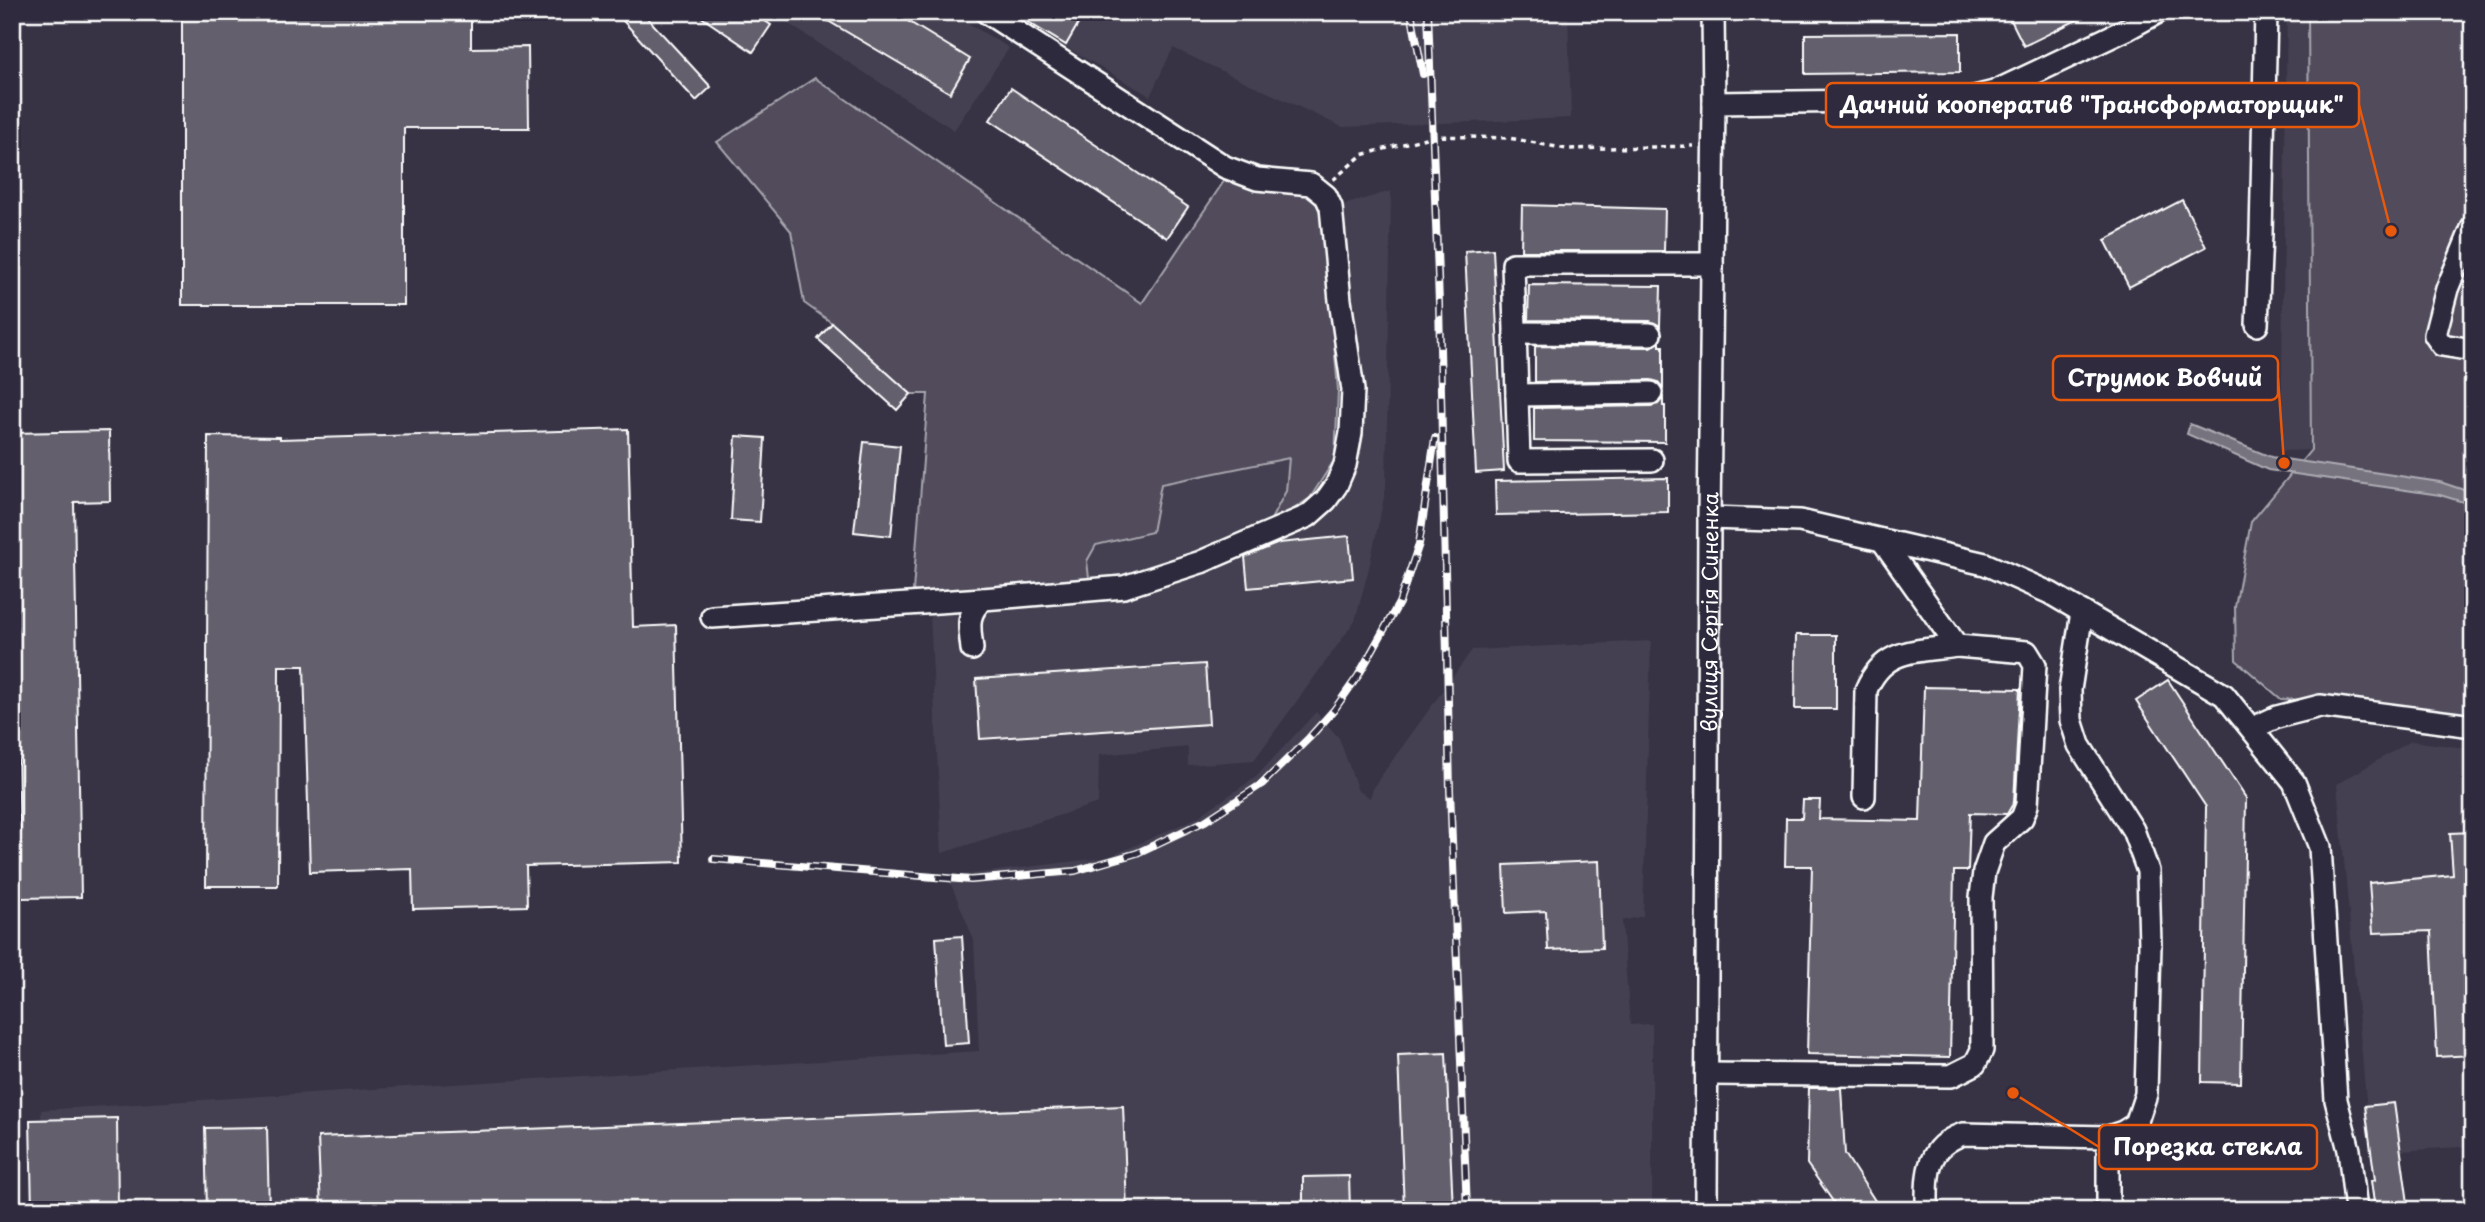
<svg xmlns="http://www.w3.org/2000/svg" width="2485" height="1222" font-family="'Playpen Sans',sans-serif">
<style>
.built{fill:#444051}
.green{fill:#514c5c;stroke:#a8a6ae;stroke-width:2}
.water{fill:#76737f;stroke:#adabb2;stroke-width:2}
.building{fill:#635f6d;stroke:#fff;stroke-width:2}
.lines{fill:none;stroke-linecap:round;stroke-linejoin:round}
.minor-casing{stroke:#fff;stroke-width:26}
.path{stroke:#fff;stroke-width:3.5;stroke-dasharray:5 5;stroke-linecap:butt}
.minor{stroke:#2f2a3d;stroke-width:21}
.rail-casing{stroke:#fff;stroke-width:8}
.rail{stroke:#2f2a3d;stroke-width:5;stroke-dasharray:16;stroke-linecap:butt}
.labels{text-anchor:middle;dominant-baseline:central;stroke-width:7;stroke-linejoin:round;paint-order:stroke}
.street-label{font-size:21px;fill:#fff;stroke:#2f2a3d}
.leader{fill:none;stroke:#e8590c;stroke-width:2.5}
.callout-dot{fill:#e8590c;stroke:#2f2a3d;stroke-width:2.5}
.callout{fill:#2f2a3d;stroke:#e8590c;stroke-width:2.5}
.callout-label{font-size:23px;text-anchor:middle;font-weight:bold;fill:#fff}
</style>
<rect width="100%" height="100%" fill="#373345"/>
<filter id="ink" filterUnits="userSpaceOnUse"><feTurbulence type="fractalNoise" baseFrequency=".0143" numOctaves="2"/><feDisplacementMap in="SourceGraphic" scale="14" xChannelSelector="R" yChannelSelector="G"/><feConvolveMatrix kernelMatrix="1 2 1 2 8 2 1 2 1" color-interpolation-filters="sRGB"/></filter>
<g filter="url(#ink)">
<g class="built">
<polygon points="770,12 949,12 1009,48 954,130"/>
<polygon points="1006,12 1568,12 1571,118 1342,127 1173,48 1150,96"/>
<polygon points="2287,12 2312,12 2311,450 2281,451"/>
<polygon points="1391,191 1386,488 1369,568 1355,621 1254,760 1188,765 1188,747 1099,755 1098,803 942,853 929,594 1089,578 1087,561 1096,545 1152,532 1160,484 1289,458 1286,491 1335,459 1338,390 1323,211"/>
<polygon points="1651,641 1643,916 1622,921 1630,1025 1652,1024 1652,1210 44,1210 41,1110 979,1051 974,940 948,877 1109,857 1196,818 1256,777 1316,712 1339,738 1358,791 1370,798 1374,786 1472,650"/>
<polygon points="2411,741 2473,749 2473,1146 2371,1153 2337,784"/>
</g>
<g class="green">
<polygon points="2308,12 2473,12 2473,720 2309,700 2281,699 2236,660 2235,607 2251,522 2311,450"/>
<polygon points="815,78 1142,303 1224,181 1305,192 1323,211 1338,390 1335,459 1310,498 1267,527 1286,491 1289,458 1161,484 1152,532 1096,545 1087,561 1089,578 929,594 913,591 928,394 911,394 832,323 804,303 791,231 717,142"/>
</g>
<polygon class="water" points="2190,424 2271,457 2440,482 2473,493 2473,505 2440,495 2268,470 2187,434"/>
<g class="building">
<polygon points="182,12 471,12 471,48 528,47 529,128 404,128 404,305 182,305"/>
<polygon points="615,12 642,12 711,87 696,101"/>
<polygon points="694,12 752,12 771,25 753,52"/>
<polygon points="813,12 893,12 970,59 950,93"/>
<polygon points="1011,12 1070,12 1081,19 1066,45"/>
<polygon points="2007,12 2093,12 2024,46"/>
<polygon points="1960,33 1960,72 1805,74 1805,34"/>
<polygon points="1011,88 1188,207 1167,238 990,120"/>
<polygon points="2182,200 2206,247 2129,287 2105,240"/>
<polygon points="1522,205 1665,209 1664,251 1521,251"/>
<polygon points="1493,249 1504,471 1476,473 1465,251"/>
<polygon points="1529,285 1661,286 1660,326 1650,321 1528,320"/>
<polygon points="832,323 911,394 897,410 818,339"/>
<polygon points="1660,342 1660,346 1663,346 1663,388 1658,382 1651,380 1535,382 1535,346 1650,347"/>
<polygon points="1663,398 1663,406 1665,406 1665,442 1534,441 1534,408 1651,406 1658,404"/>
<polygon points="628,429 633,627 676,625 682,862 526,866 527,906 413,909 412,869 310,872 304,666 279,666 278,886 206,886 208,436 280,437 280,439"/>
<polygon points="109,431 110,501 74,502 81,897 21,898 12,433"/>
<polygon points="736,436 765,438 760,522 731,520"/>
<polygon points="864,442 900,446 891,536 854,532"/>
<polygon points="1668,478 1668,512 1496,515 1495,481"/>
<polygon points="1349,536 1353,578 1248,588 1245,557 1279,543"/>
<polygon points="1796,635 1836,635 1836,709 1795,709"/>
<polygon points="1205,664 1209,724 980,739 976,679"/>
<polygon points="2168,680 2246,798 2241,1083 2202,1082 2206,807 2136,701"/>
<polygon points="1924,687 2020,689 2014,802 2007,814 1970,813 1968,871 1954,871 1950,1057 1807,1054 1812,866 1785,866 1786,818 1802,818 1803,800 1820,800 1819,819 1920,821"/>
<polygon points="2473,832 2473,1055 2437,1057 2431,931 2373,933 2369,883 2453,875 2450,833"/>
<polygon points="1599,861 1602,948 1548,950 1546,911 1506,913 1504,865"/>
<polygon points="962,936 969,1043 943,1045 936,938"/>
<polygon points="1446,1053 1453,1210 1404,1210 1398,1055"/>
<polygon points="1809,1088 1841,1088 1845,1154 1881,1210 1839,1210 1807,1164"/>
<polygon points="2394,1103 2409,1210 2375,1210 2371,1181 2375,1180 2365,1106"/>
<polygon points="1123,1106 1127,1210 321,1210 318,1137"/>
<polygon points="117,1118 118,1210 32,1210 30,1120"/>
<polygon points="267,1127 269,1210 207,1210 205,1128"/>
<polygon points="1349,1176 1350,1210 1303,1210 1303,1177"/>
</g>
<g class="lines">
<defs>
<g id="minor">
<polyline points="1714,103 1962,100 1994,92 2127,29 2158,12"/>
<polyline points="2473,226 2447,289 2435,335 2442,345 2473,350"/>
<polyline points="2257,325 2261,234 2266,12"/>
<polyline points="1515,333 1650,334"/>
<polyline points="1517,395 1651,393"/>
<polyline points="1652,460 1519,461 1513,264 1712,264"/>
<polyline points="1709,518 1800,521 1985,564 2050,593 2224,695 2294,782 2320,847 2336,1100 2349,1150 2356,1210"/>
<polyline points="2082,612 2070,690 2071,720 2079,745 2133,830 2148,871 2150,945 2146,1094 2136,1124 2123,1132 2108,1137 2108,1210"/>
<polyline points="712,617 983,599"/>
<path d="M 972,649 C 970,628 965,615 983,599 L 1124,587 L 1201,562 L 1308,516 L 1326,500 L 1336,486 L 1345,465 L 1351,433 L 1353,390 L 1340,300 L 1331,207 L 1326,196 L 1311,184 L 1257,179 L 1225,167 L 986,12"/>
<polyline points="2253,728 2277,717 2320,706 2473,726"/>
<path d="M 1864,797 L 1866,690 C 1884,647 1916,652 1957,646"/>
<polyline points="1707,1074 1951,1076 1975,1064 1982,1050 1981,897 1984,872 1994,843 2022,818 2027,805 2035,665 2027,652 1957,646 1882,540"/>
<path id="s1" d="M 1706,1210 L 1709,518 L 1714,103 L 1713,12"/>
<path d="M 1927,1210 C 1927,1175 1925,1147 1963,1134 L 2108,1137"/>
</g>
</defs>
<use href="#minor" class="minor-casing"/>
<polyline class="path" points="1333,180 1362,155 1433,136 1509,138 1567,149 1694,146"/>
<use href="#minor" class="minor"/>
<defs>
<g id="rail">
<polyline points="1411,12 1423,74"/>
<polyline points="1428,12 1439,303 1450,790 1467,1210"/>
<polyline points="713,859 971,880 1075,871 1137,853 1205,821 1262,784 1309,738 1334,710 1358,676 1399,603 1419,544 1435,438"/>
</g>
</defs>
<use href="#rail" class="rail-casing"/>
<use href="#rail" class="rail"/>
</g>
</g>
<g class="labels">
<g class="street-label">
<text stroke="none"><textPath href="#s1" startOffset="598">вулиця Сергія Синенка</textPath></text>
</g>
</g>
<path class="leader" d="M2391 231L2359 105M2284 463L2278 378M2013 1093L2099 1147"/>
<g class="callout-dot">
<circle cx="2391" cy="231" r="7"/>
<circle cx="2284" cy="463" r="7"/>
<circle cx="2013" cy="1093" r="7"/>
</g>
<g class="callout">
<rect x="1826" y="83" width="533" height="44" rx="7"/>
<rect x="2053" y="356" width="225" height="44" rx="7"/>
<rect x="2099" y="1125" width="218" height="44" rx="7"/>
</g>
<g class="callout-label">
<text x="2092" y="113">Дачний кооператив "Трансформаторщик"</text>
<text x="2165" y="386">Струмок Вовчий</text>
<text x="2208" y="1155">Порезка стекла</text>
</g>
<rect width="2485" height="1222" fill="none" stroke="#2f2a3d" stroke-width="42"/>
<rect x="21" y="21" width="2443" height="1180" fill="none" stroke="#fff" stroke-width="2.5" filter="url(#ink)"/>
</svg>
